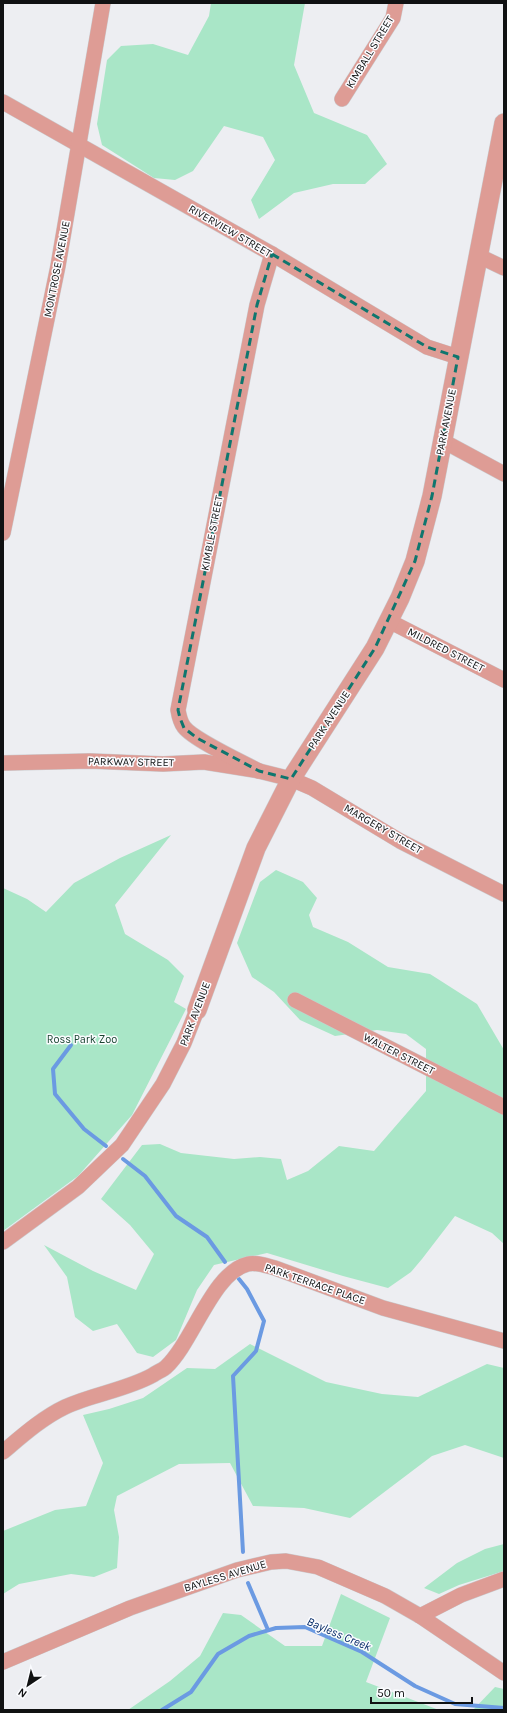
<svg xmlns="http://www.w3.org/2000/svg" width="507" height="1713" font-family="Karla,sans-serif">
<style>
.green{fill:#a9e6c7}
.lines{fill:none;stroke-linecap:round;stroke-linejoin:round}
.stream{stroke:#6b9ae2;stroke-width:4}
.minor-casing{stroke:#cacbce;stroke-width:16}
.tertiary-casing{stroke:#cacbce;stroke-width:20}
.minor{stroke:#de9c95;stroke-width:15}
.tertiary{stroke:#de9c95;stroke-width:19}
.marked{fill:none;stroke:#0f766e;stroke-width:3;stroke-dasharray:8 5;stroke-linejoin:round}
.labels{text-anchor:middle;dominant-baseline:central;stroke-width:3;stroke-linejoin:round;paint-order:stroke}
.street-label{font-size:11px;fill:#101112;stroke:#fbfcff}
.park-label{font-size:11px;fill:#184430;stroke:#fbfcff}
.water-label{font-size:12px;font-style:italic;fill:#002765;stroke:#fbfcff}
</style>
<rect width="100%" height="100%" fill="#edeef2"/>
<g class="green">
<polygon points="211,3 305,3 294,65 314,113 367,135 387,164 365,184 333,184 294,193 259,219 251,200 275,160 263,137 224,126 193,171 175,180 154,178 102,145 97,124 107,60 121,46 153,44 188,55 209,16"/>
<polygon points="171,835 115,905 125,934 168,960 184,976 174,1002 186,1009 132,1115 78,1176 3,1231 3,888 27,899 46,912 74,883 120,858"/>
<polygon points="276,870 303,882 317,898 309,915 313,927 348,942 388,967 430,974 477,1004 504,1050 504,1244 492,1233 455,1216 422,1259 411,1272 388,1288 343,1276 267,1253 214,1265 197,1290 176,1340 153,1357 137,1353 117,1324 93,1331 75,1317 67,1277 44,1245 93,1271 136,1290 154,1254 130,1225 101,1199 142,1145 160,1144 181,1153 234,1159 260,1157 281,1159 287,1180 308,1171 339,1146 374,1151 426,1091 426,1049 406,1034 377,1030 335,1036 300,1020 274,992 252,977 237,943 260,882"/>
<polygon points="250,1344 326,1382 382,1394 418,1397 487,1364 504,1368 504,1458 465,1445 432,1456 350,1518 304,1508 253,1506 230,1463 179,1464 117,1496 114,1510 119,1537 117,1568 94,1577 71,1574 19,1584 3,1594 3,1531 55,1510 86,1506 103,1463 83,1415 109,1409 143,1398 187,1368 215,1369"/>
<polygon points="504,1544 504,1571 459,1585 439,1594 424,1588 457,1563 485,1549"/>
<polygon points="341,1594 390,1618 366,1682 439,1710 128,1710 170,1681 200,1656 223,1613 241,1615 285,1646 322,1646"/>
<polygon points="495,1687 504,1689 504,1710 473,1710"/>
</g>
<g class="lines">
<g class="stream">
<polyline points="71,1045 53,1069 55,1094 84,1129 106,1146"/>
<polyline points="123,1159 145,1176 176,1216 207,1237 225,1262"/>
<polyline points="239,1279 247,1289 264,1321 256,1351 233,1376 243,1552"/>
<polyline points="248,1583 268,1630"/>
<polyline points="162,1710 191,1692 218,1654 249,1636 276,1628 305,1627 362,1652 415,1686 455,1704 504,1708"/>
</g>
<defs>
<g id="minor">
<polyline points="342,99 393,18 396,3"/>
<polyline points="3,102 272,254 427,347 458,357"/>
<polyline points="479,256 504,268"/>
<polyline points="443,441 504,474"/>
<polyline points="3,533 58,266 103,3"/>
<polyline points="389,621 504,680"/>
<polyline points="3,763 90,761 163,764 204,762 259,771 291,779 312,788 400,841 504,894"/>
<path d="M 259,771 C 242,762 194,740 184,727 C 180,722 179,716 178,710 L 257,305 L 272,254"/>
<polyline points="295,1000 504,1107"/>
<polyline points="3,1242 78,1187 122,1145 163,1084 184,1043 197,1010"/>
<path d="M 3,1452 C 22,1436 42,1418 65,1407 C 93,1394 126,1390 153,1375 C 157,1372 163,1370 166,1367 C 193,1342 213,1272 248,1264 C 257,1262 267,1266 275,1268 L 383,1308 L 504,1341"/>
<polyline points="420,1616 461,1595 504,1579"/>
<polyline points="3,1662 130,1608 237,1570 271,1562 286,1561 318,1567 385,1596 420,1616 504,1673"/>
</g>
<polyline id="tertiary" points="197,1010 256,848 291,779 375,648 400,598 415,561 432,496 504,123"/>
</defs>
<use href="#minor" class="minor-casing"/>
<use href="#tertiary" class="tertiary-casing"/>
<use href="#minor" class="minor"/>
<use href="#tertiary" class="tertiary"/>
</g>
<path class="marked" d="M 272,254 L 427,347 L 458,357 L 432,496 L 415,561 L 375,648 L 291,779 L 259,771 L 197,738 L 184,728 L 180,718 L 178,710 L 257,305 Z"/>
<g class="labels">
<g class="street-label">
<text transform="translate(370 52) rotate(-59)">KIMBALL STREET</text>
<text transform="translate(230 231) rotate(30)">RIVERVIEW STREET</text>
<text transform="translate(57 269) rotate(-79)">MONTROSE AVENUE</text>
<text transform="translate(446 422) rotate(-79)">PARK AVENUE</text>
<text transform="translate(212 533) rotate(-79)">KIMBLE STREET</text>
<text transform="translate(446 650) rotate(27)">MILDRED STREET</text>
<text transform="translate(329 720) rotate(-57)">PARK AVENUE</text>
<text transform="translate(131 762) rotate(1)">PARKWAY STREET</text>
<text transform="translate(383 829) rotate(30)">MARGERY STREET</text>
<text transform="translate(195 1014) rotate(-69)">PARK AVENUE</text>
<text transform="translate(399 1054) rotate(27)">WALTER STREET</text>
<text transform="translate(315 1284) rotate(19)">PARK TERRACE PLACE</text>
<text transform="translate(225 1576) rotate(-17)">BAYLESS AVENUE</text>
</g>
<g class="park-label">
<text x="82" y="1039">Ross Park Zoo</text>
</g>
<g class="water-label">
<text transform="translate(339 1634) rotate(23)">Bayless Creek</text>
</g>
</g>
<rect width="507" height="1713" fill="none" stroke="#101112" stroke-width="8"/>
<g transform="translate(28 1685) rotate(215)" stroke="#fbfcff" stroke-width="3" paint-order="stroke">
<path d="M0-3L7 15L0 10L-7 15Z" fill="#101112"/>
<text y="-6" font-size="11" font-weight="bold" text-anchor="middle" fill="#101112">N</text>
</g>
<path d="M371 1697v6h101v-6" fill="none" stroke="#101112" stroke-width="2"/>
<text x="377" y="1697" font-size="12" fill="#101112" stroke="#fbfcff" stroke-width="3" paint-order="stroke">50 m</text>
</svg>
